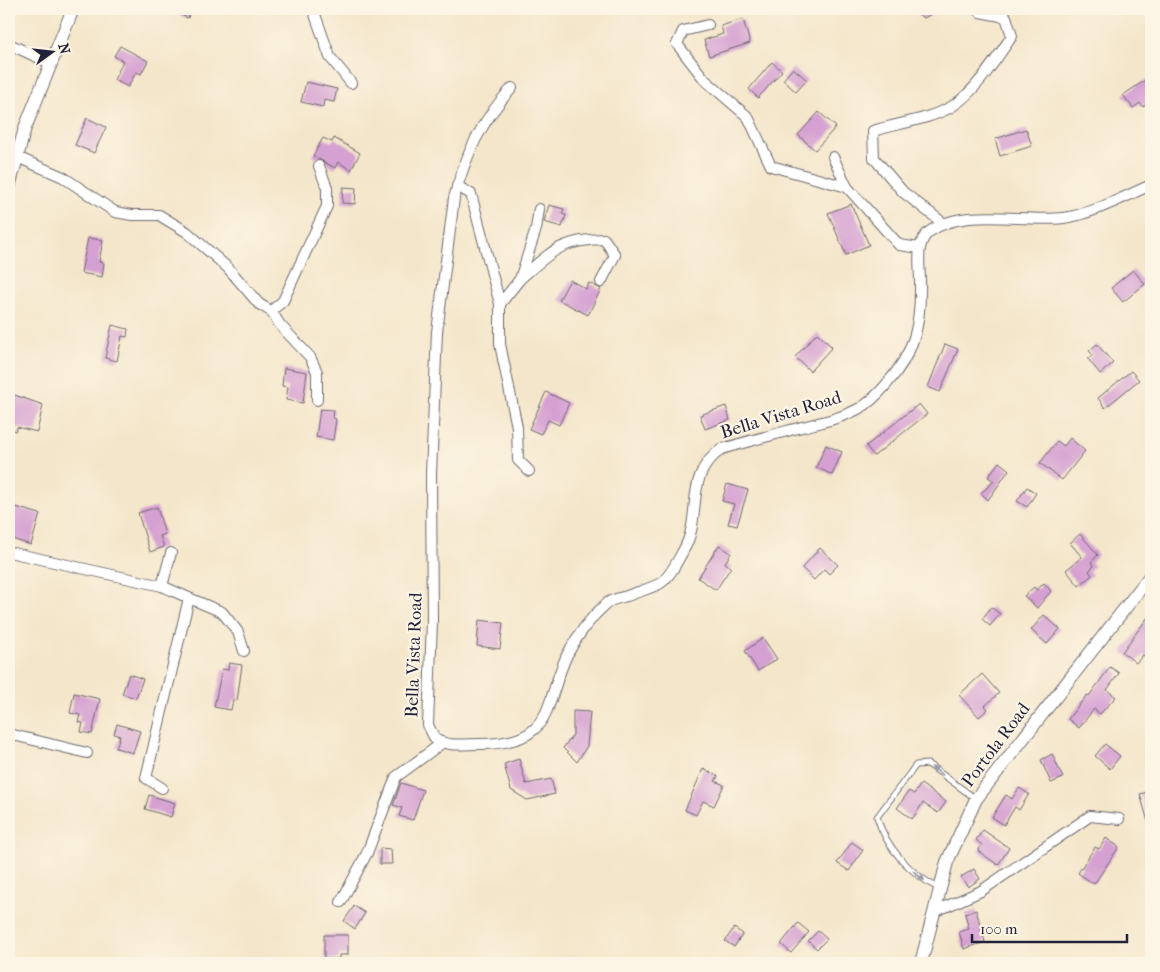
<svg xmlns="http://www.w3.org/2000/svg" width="1160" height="972" font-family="'IM FELL French Canon',serif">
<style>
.building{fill:#d5a0d2}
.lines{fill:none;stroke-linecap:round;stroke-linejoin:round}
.service-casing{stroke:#6c676d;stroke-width:7}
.minor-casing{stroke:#6c676d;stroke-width:12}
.tertiary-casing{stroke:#6c676d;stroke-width:14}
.service{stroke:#fff;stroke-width:5}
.minor{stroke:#fff;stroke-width:10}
.tertiary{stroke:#fff;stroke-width:12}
.oneway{fill:#9c9ca7}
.labels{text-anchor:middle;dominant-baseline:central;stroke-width:4.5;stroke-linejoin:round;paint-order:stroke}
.street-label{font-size:18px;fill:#22223b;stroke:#fcf5e5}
</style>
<rect width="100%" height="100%" fill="#fcf5e5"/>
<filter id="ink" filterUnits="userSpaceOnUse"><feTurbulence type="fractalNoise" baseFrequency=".02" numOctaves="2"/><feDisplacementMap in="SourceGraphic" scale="10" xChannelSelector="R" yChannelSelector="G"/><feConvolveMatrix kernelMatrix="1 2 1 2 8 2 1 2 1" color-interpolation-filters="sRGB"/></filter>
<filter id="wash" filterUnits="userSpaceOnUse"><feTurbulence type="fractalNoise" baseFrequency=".0096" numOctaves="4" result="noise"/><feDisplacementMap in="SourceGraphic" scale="20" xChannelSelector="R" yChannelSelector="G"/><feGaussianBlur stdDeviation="1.12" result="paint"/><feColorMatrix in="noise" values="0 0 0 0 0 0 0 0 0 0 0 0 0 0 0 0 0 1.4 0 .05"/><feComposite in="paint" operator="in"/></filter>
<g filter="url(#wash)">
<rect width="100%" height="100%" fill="#f4e6ca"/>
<g id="blocks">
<g class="building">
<polygon points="165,9 191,9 188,18"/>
<polygon points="908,9 941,9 924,18"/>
<polygon points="743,19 750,43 709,56 704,40 723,34 721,26"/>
<polygon points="120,46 148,61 141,74 136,72 128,87 114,80 123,61 114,56"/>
<polygon points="772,62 782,71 758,98 749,89"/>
<polygon points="793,68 807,80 796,92 783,80"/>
<polygon points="1147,79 1151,85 1151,101 1143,107 1140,103 1133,108 1123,95"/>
<polygon points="306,82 337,89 334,102 324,100 323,107 301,102"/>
<polygon points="819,112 836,127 815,150 798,135"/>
<polygon points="87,118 106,127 94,153 75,145"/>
<polygon points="1026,129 1032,146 1000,156 995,139"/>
<polygon points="323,138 332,142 334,138 360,153 351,170 338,162 335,168 313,156"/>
<polygon points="343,187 356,188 355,204 342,203"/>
<polygon points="851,204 869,245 846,255 828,213"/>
<polygon points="549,205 564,209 562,214 566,215 562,227 544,222"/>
<polygon points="88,238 103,240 99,262 104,263 102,277 81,273"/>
<polygon points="1133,270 1145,284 1123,302 1111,288"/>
<polygon points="570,280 586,289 589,283 601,289 588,315 559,300"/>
<polygon points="112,325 128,329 127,337 122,336 117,361 105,358"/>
<polygon points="817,333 832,347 810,371 795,357"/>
<polygon points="945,344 958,349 940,392 928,387"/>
<polygon points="1097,344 1113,363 1100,374 1088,359 1093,355 1089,351"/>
<polygon points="284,368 307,372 303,403 286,400 288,387 282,386"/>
<polygon points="1131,371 1139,380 1105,408 1098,398"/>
<polygon points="546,392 569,403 559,425 548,420 541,434 529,429"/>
<polygon points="9,393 43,405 37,432 17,427 16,431 9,428"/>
<polygon points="919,404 927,414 874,456 866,446"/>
<polygon points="726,406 730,420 705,429 700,415"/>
<polygon points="320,409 334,410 333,418 336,419 333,440 316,437"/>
<polygon points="1070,438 1085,451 1062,480 1040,463 1057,441 1064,446"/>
<polygon points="826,445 842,452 832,475 816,467"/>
<polygon points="999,462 1009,470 988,500 981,493 994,481 988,477"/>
<polygon points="727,484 748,490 737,526 728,524 734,504 722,501"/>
<polygon points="1027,487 1036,493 1027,507 1017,501"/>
<polygon points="9,505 40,514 31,545 9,538"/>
<polygon points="157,507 165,534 160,536 164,547 150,552 138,513"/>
<polygon points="1080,534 1098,555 1091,562 1094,566 1089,571 1092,575 1079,586 1066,570 1082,557 1070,543"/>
<polygon points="719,545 731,553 725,563 731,567 716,590 698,578"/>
<polygon points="820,548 838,565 829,574 824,569 814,580 802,568"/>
<polygon points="1044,583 1051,591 1037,608 1024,596 1034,587 1037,590"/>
<polygon points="991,607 1000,614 990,626 982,619"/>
<polygon points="1151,613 1151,652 1147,658 1143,655 1136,663 1122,652"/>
<polygon points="1044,615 1060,629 1047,644 1031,630"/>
<polygon points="479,620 503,623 500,649 477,646"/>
<polygon points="763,638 777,659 758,671 745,651"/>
<polygon points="229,663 242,665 237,701 233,700 231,710 214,707 222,669 228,670"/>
<polygon points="1110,667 1119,673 1107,690 1116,697 1100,714 1094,709 1079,728 1068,719 1087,695 1089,696"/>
<polygon points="129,674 143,679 136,698 122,694"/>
<polygon points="982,674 999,693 985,706 988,709 979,717 959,695"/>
<polygon points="74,693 100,699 92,734 81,732 83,723 78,722 80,715 70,713"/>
<polygon points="573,711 590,712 587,746 577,762 563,748 573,735"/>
<polygon points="117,724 140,731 133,753 116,748 120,736 114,734"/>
<polygon points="1105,744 1120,756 1110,769 1095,756"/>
<polygon points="1052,754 1063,778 1051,783 1041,760"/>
<polygon points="519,759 526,784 551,779 555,794 527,800 511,790 504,764"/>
<polygon points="703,769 718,776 715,781 724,785 714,806 703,801 696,815 685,810"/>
<polygon points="401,783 423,790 413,820 399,816 402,808 393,805"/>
<polygon points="921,784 946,802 938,813 923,803 912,819 897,808 909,791 914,794"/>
<polygon points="1019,788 1029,794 1019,810 1015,807 1004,825 992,817 1006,795 1012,799"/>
<polygon points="1151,791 1151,824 1149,825 1140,794"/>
<polygon points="149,795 175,803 171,817 145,809"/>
<polygon points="983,830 1009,848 998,865 978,851 982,845 976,840"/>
<polygon points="1106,838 1119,847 1094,884 1078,873 1095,847 1099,849"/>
<polygon points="852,842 863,850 849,871 837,863"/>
<polygon points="380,848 391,849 392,864 380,864"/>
<polygon points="974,869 980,879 968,887 961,877"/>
<polygon points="354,906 365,913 355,929 344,921"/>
<polygon points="976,910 985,942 964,949 959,932 969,929 965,914"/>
<polygon points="798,923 809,932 791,953 781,944"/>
<polygon points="734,928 743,934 734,947 725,941"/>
<polygon points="818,931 827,939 817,949 808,941"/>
<polygon points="324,935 348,935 348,955 339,955 339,959 324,959"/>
</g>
</g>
</g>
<g filter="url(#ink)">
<use href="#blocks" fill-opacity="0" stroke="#6c676d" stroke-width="1"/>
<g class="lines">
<defs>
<path id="service" d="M 938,888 C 910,873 886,848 877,817 L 916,765 L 928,764 L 976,799"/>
<g id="minor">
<polyline points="313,9 330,57 351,83"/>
<polyline points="708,25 683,31 677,44 705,80 748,117 771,166 847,187"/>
<polyline points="9,44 50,63"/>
<path d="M 512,88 C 481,121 466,154 454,198 L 437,332 L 431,474 L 432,622 L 428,725 L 435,739 C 448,747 464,744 479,744 C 555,744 543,707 567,655 C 577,636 590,618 606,604 C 611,599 620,598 627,596 C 637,592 649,589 659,584 C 669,579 678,560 683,551 C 704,516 682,476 722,449 C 749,441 776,434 802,427 C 822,422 842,418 860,408 C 870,403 878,394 885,386 C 915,352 921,325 920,282 C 920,265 915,243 929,232 C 962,206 1023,223 1063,218 C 1093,214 1123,197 1151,185"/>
<polyline points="17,157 63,177 115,212 132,215 159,215 187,232 228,268 259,304 271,311 280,325 310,357 317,372 317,400"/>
<polyline points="833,157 847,187 899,245 920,248"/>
<polyline points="457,186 471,194 500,304 500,344 517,427 518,460 529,471"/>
<path d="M 943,223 L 903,192 L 874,158 L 873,131 C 899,123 927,120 951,107 C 974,94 997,58 1012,36 L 1006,17 L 980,12"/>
<path d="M 520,279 C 551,252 560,240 604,239 L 615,255 L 601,282"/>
<polyline points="500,304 520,279 536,229 539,209"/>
<polyline points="271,311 283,301 327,206 327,188 319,166"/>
<polyline points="9,552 162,586 189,598 222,612 238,632 244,651"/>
<polyline points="162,586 171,553"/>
<polyline points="9,734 87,753"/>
<polyline points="162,788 146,778 189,598"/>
<polyline points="341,902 367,853 396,777 442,743"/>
<polyline points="934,912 981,891 1090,816 1119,819"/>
</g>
<g id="tertiary">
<polyline points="9,187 25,128 73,9"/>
<polyline points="921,963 947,862 976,799 1151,575"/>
</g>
</defs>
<use href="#service" class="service-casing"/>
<use href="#minor" class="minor-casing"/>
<use href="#tertiary" class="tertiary-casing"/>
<use href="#service" class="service"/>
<use href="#minor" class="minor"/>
<use href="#tertiary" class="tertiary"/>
</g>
<defs><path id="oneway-solid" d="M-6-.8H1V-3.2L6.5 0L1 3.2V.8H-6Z" transform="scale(1.25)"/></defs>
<g class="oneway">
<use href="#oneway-solid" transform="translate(937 771) rotate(-144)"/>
<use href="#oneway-solid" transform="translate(919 876) rotate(41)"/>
</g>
</g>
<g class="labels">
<g class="street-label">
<text transform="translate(781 415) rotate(-17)">Bella Vista Road</text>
<text transform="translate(414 655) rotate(-88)">Bella Vista Road</text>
<text transform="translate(996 745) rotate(-53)">Portola Road</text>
</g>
</g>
<rect width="1160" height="972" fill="none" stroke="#fcf5e5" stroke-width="30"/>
<g transform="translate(52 52) rotate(75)" stroke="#fcf5e5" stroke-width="4" paint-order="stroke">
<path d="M0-4L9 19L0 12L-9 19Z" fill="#22223b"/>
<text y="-8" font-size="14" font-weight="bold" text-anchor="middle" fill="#22223b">N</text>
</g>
<path d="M972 934v8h155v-8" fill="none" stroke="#22223b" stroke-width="2.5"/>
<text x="980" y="934" font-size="15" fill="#22223b" stroke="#fcf5e5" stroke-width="4" paint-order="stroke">100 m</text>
</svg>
